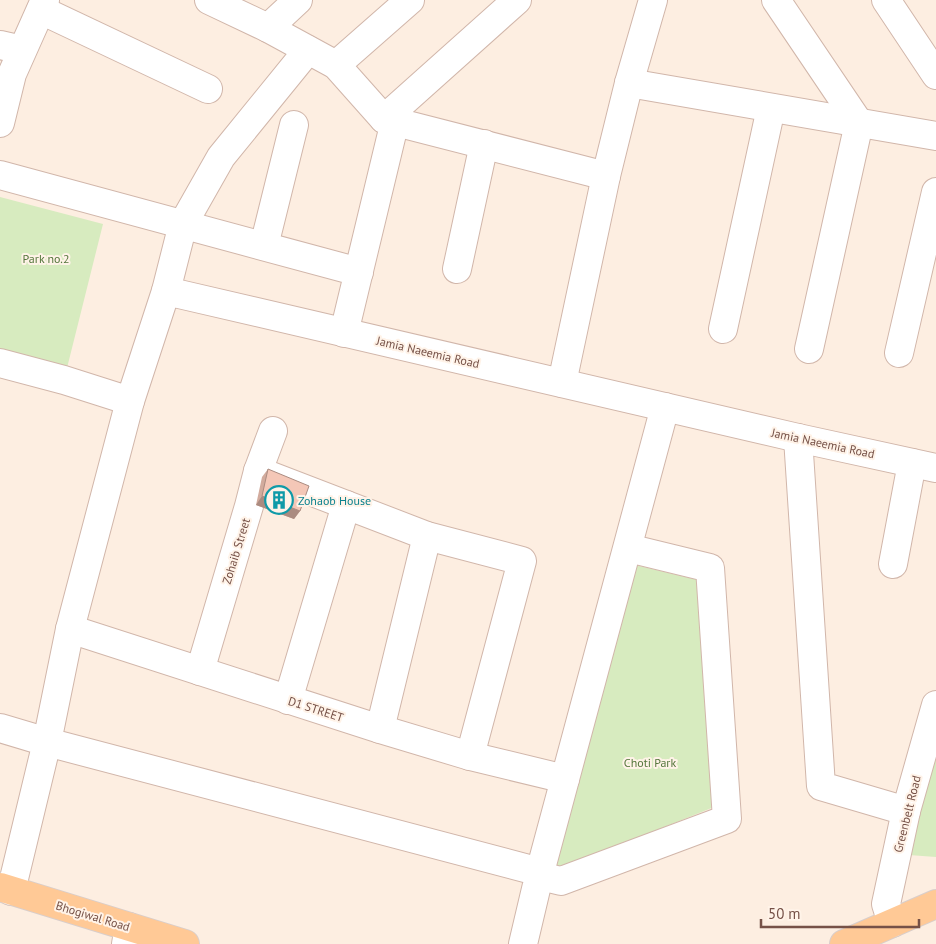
<svg xmlns="http://www.w3.org/2000/svg" width="936" height="944" font-family="'PT Sans',sans-serif">
<style>
.green{fill:#d7ebbf}
.lines{fill:none;stroke-linecap:round;stroke-linejoin:round}
.minor-casing{stroke:#d1b6aa;stroke-width:30}
.major-casing{stroke:#d9cecb;stroke-width:30}
.minor{stroke:#fff;stroke-width:28}
.major{stroke:#ffc996;stroke-width:28}
.wall{fill:#d2ab9d}
.shaded-wall{fill:#ab8b80}
.building{fill:#f4c7b7;stroke:#ab8b80}
.labels{text-anchor:middle;dominant-baseline:central;stroke-width:4;stroke-linejoin:round;paint-order:stroke}
.park-label{font-size:12px;fill:#55763c;stroke:#fff3e8}
.street-label{font-size:12px;fill:#765147;stroke:#fff3e8}
.culture-label{font-size:12px;fill:#0d838f;stroke:#fff3e8;text-anchor:start}
</style>
<rect width="100%" height="100%" fill="#fdeee1"/>
<g class="green">
<polygon points="0,197 103,224 64,380 0,363"/>
<polygon points="635,565 698,580 719,805 555,871"/>
<polygon points="936,748 936,857 909,855"/>
</g>
<g class="lines">
<defs>
<g id="minor">
<polyline points="209,0 268,28 336,65 384,119 606,176"/>
<polyline points="776,0 859,123 809,349"/>
<polyline points="886,0 936,75"/>
<polyline points="41,10 208,89"/>
<polyline points="268,28 298,0"/>
<polyline points="0,45 22,50"/>
<polyline points="336,65 410,0"/>
<polyline points="629,83 936,136"/>
<polyline points="384,119 517,0"/>
<polyline points="0,123 12,74 45,0"/>
<polyline points="0,175 359,272"/>
<polyline points="264,246 294,125"/>
<polyline points="457,269 484,144"/>
<polyline points="166,291 183,224 221,157 308,50"/>
<polyline points="723,329 771,108"/>
<polyline points="344,333 395,121"/>
<polyline points="899,353 936,192"/>
<polyline points="0,363 64,380 130,401"/>
<polyline points="562,383 606,176 629,83 653,0"/>
<polyline points="798,438 821,786 906,811"/>
<polyline points="258,471 427,536 522,561 470,756"/>
<polyline points="893,564 912,463"/>
<polyline points="70,629 380,729 470,756 565,779"/>
<polyline points="200,671 249,506 258,471 273,431"/>
<polyline points="288,700 346,505"/>
<polyline points="0,728 47,742 11,891"/>
<polyline points="380,729 427,536"/>
<polyline points="540,872 665,407"/>
<polyline points="540,876 561,881 727,819 710,568 628,548"/>
<polyline points="892,923 886,904 906,811 936,705"/>
<polyline points="126,944 129,927"/>
<polyline points="523,944 540,872 47,742 70,629 130,401 166,291 798,438 936,468"/>
</g>
<g id="major">
<polyline points="0,887 185,944"/>
<polyline points="844,944 936,904"/>
</g>
</defs>
<use href="#minor" class="minor-casing"/>
<use href="#major" class="major-casing"/>
<use href="#minor" class="minor"/>
<use href="#major" class="major"/>
</g>
<polygon class="wall" points="268,469 300,511 294,519 256,505 262,477"/>
<polygon class="shaded-wall" points="262,496 300,511 294,519 256,505"/>
<polygon class="building" points="268,469 309,486 300,511 262,496"/>
<defs>
<symbol id="building-ring" viewBox="-11 -11 22 22"><circle r="9.5" fill="#fff3e8" stroke="#0f9aa8" stroke-width="1.5"/><path d="M-4-6H4V6H1V3H-1V6H-4ZM-2.5-4.3h1.7v1.8h-1.7ZM.8-4.3h1.7v1.8H.8ZM-2.5-1h1.7V.8h-1.7ZM.8-1h1.7V.8H.8Z" fill="#0f9aa8"/></symbol>
</defs>
<g fill-rule="evenodd">
<use href="#building-ring" x="263" y="484" width="32" height="32"/>
</g>
<g class="labels">
<g class="park-label">
<text x="46" y="258">Park no.2</text>
<text x="650" y="762">Choti Park</text>
</g>
<g class="street-label">
<text transform="translate(428 352) rotate(13)">Jamia Naeemia Road</text>
<text transform="translate(823 443) rotate(12)">Jamia Naeemia Road</text>
<text transform="translate(236 551) rotate(-73)">Zohaib Street</text>
<text transform="translate(316 709) rotate(18)">D1 STREET</text>
<text transform="translate(907 814) rotate(-76)">Greenbelt Road</text>
<text transform="translate(93 916) rotate(17)">Bhogiwal Road</text>
</g>
<g class="culture-label">
<text x="298" y="500">Zohaob House</text>
</g>
</g>
<path d="M761 919v8h158v-8" fill="none" stroke="#765147" stroke-width="2.5"/>
<text x="768" y="919" font-size="15" fill="#765147" stroke="#fff3e8" stroke-width="4" paint-order="stroke">50 m</text>
</svg>
